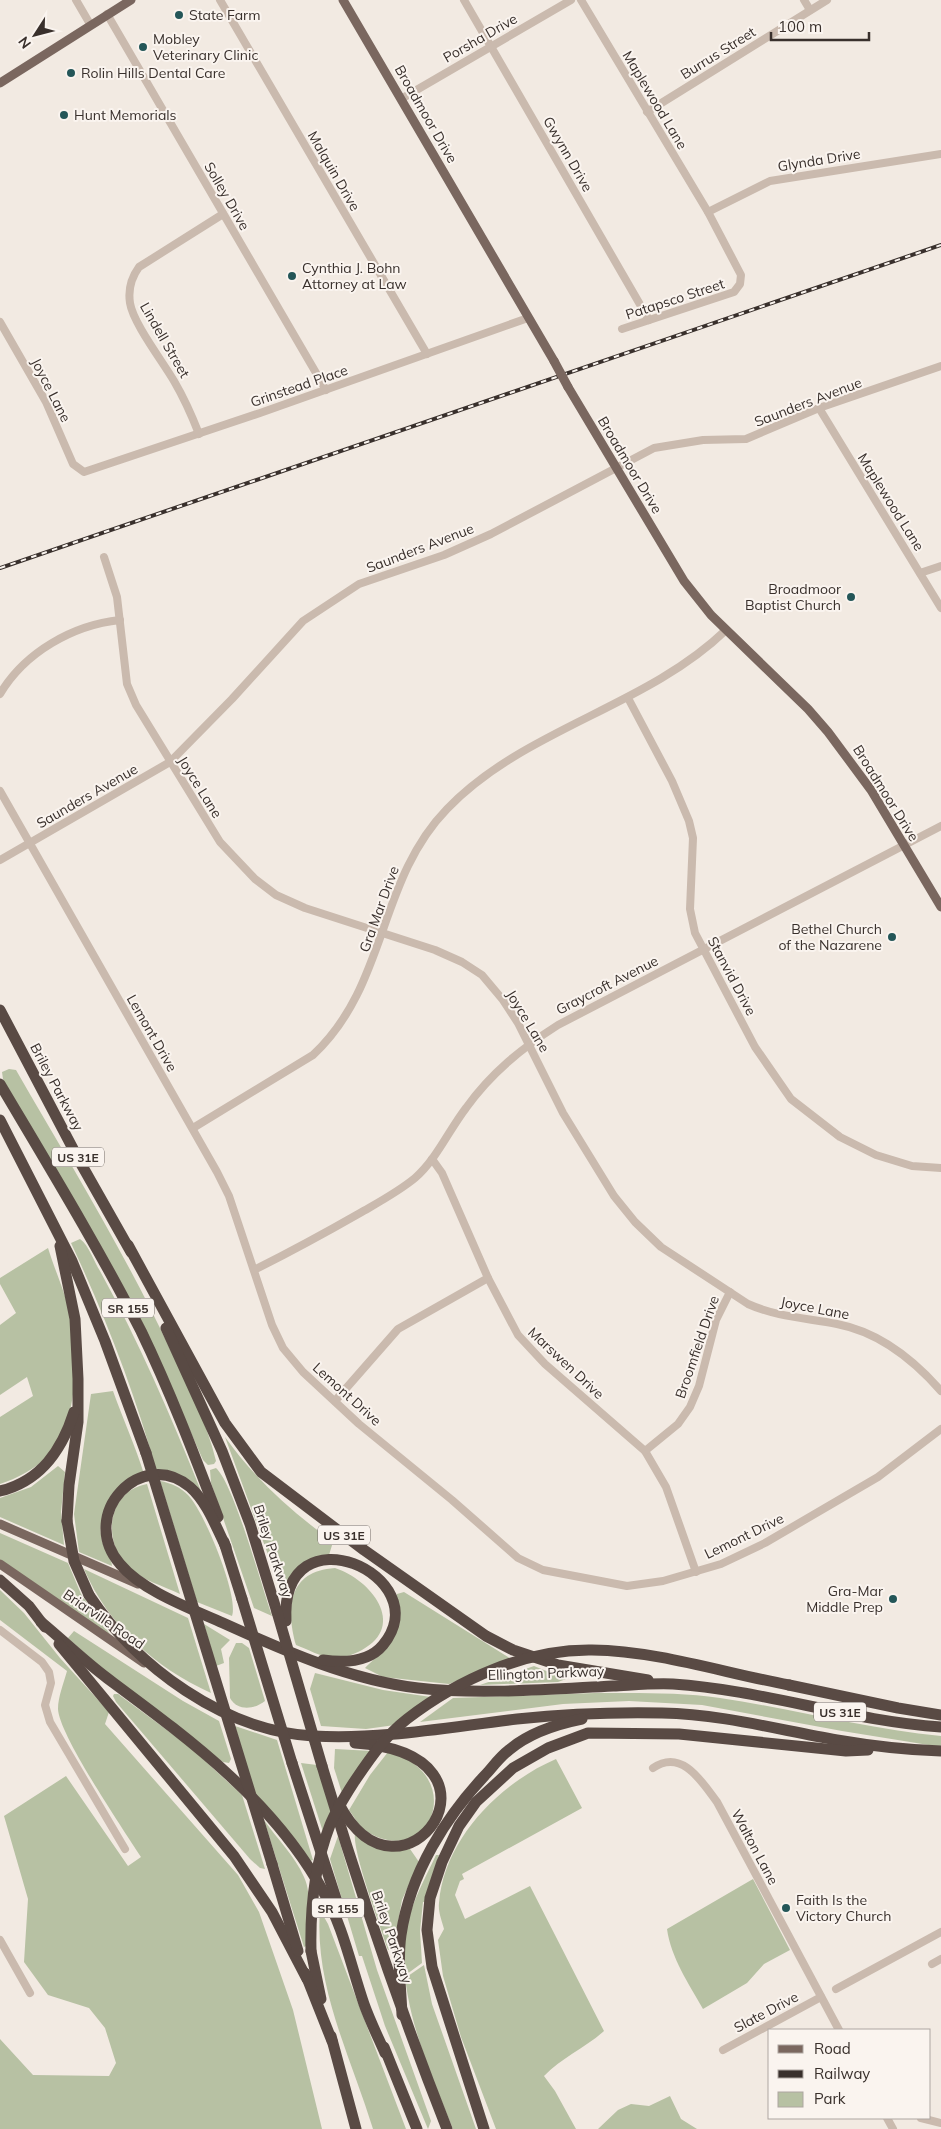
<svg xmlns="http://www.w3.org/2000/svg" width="941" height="2129" font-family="Mulish,sans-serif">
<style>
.green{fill:#b7c1a3}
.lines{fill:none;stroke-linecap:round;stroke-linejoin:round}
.minor{stroke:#cabaae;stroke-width:8}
.major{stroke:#7a675f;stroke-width:9}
.highway{stroke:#594a44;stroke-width:11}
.rail-casing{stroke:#39302c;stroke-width:4}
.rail{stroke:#faf4ef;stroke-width:2;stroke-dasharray:5.5;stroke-linecap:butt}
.major-bridge{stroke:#7a675f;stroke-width:9}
.highway-bridge{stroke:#594a44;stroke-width:11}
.poi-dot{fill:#245658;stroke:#faf4ef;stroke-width:2}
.labels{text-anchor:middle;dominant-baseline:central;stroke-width:4;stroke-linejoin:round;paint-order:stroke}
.shield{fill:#faf4ef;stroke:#736b66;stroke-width:1}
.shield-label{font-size:12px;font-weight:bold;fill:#39302c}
.poi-label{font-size:14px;fill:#39302c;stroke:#faf4ef;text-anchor:start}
.street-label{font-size:14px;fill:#39302c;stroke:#faf4ef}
</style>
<rect width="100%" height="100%" fill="#f2eae2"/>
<g class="green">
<path d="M 9,1069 L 16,1070 C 69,1162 125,1253 170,1349 C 187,1384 207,1422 216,1461 L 214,1464 L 208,1465 L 203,1460 L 152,1345 L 92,1233 L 3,1079 L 2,1072 Z"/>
<path d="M 80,1239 C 89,1245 94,1262 100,1271 C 139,1342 171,1416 201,1491 L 157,1473 C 135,1393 106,1318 71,1243 Z"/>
<path d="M 48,1248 C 55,1271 70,1304 73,1327 C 78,1364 76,1427 49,1455 C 37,1468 16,1479 0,1484 L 0,1417 L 33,1396 L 27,1377 L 0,1395 L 0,1325 L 16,1313 L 0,1284 L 0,1278 Z"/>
<path d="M 113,1391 C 123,1419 135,1445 144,1474 C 121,1494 94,1507 102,1541 C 104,1549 112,1559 112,1566 L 79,1552 L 74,1514 L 91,1394 Z"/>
<path d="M 225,1437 C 255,1479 291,1511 333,1542 L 329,1555 C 308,1564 291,1570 282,1593 Z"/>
<polygon points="58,1466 65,1472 61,1512 64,1545 0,1517 0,1498 31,1487"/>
<path d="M 216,1468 C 234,1484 262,1588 272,1616 L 254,1608 L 211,1483 L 210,1470 Z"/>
<path d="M 160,1481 C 171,1483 180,1487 188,1495 C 204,1511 239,1596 232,1616 L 197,1602 Z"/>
<path d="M 147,1484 L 180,1594 C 163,1586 142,1580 128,1567 C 102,1542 107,1491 147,1484 Z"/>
<polygon points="0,1533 68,1563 81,1594 112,1637 0,1561"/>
<path d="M 335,1568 C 370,1579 408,1625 362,1650 C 353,1655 343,1658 333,1658 C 321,1657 307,1649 296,1645 C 286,1608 288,1571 335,1568 Z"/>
<path d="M 84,1569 L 188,1618 L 211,1693 C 155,1668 108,1625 84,1569 Z"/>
<path d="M 0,1590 L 24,1613 L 60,1658 L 109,1712 L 105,1724 L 238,1875 L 259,1912 L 293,2010 L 322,2129 L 0,2129 L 0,2039 L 33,2075 L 109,2076 L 116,2063 L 105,2028 L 89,2008 L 48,1995 L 24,1962 L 28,1899 L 4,1816 L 66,1776 L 128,1866 L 141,1857 C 123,1829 59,1735 58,1709 C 58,1697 64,1682 67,1671 L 0,1620 Z"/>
<path d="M 404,1592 L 511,1659 L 449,1684 L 383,1677 L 365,1668 C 380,1653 396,1645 395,1621 C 395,1612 394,1603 397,1594 Z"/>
<polygon points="204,1624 230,1640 221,1649 224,1663 216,1666"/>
<polygon points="74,1631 183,1701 219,1721 231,1759 229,1763 223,1762 110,1676 68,1638"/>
<path d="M 236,1643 L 242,1643 L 249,1648 L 265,1701 C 255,1709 238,1712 230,1698 L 229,1658 Z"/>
<polygon points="534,1666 566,1679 558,1682 480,1685"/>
<polygon points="315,1673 383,1690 431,1697 395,1725 366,1729 321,1726 310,1689"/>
<path d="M 595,1693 C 637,1693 679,1692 720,1698 C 794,1709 867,1729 941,1736 L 941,1747 L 842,1731 L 702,1705 L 629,1701 L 563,1704 L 420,1722 L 453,1698 Z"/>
<polygon points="114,1694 118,1694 190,1747 242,1795 265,1869 260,1868 250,1859 116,1702 113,1696"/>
<polygon points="235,1726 277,1740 313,1860 310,1861 255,1794"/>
<polygon points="335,1749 372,1751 342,1793 334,1768"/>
<path d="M 388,1752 C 469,1773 431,1872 366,1831 C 359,1827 354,1816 349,1810 L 370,1775 Z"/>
<path d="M 556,1759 L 582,1808 L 462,1874 L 464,1879 L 460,1881 L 455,1895 L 465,1919 L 530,1886 L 604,2031 C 585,2048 561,2058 544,2076 L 555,2091 L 576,2129 L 496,2129 L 461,2037 L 443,1976 L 438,1940 L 444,1929 C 442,1921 438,1912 439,1903 C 444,1839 500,1783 556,1759 Z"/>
<polygon points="301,1763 317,1765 332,1815 324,1835"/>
<path d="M 264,1820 C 277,1839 295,1856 304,1877 C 313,1896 307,1926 306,1946 L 304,1947 Z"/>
<path d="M 355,1833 C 372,1848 387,1852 410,1849 L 419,1862 L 402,1900 L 393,1949 L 388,1950 C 381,1928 352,1851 355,1833 Z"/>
<polygon points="338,1836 377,1970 431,2121 428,2129 385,2026 362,1956 359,1956 330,1859"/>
<path d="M 436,1855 L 439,1855 L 425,1902 L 423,1902 L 420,1931 L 422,1963 L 407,1974 L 408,1976 L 424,1965 L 432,2004 L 476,2129 L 453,2129 C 428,2067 389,1982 410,1914 C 417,1893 427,1874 436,1855 Z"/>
<path d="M 753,1879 L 790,1950 L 764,1964 L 747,1983 L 703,2009 C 689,1984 671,1958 667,1929 Z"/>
<path d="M 320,1910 L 328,1924 L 406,2129 L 373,2129 C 351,2057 314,1987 320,1910 Z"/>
<polygon points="670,2096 681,2119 697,2129 598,2129 618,2110 631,2104 649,2106"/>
</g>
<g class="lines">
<g class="minor">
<polyline points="76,0 90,24"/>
<polyline points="220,0 427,354"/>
<polyline points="464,0 649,320"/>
<polyline points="581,0 708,212 741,275 740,284 734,292 622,329"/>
<polyline points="804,0 810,10"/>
<polyline points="107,14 326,390"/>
<polyline points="401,99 571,0"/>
<polyline points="647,112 827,0"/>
<polyline points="708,212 770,181 941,154"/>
<polyline points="0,322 46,402 73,464 84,472 260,413 528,318"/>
<polyline points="819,408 941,608"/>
<path d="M 199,434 C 192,416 184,398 174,381 C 163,362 133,323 130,303 C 128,290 131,278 139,267 L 223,214"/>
<path d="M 104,557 L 117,597 L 127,684 L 136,705 L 220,842 L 255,879 L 276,895 L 305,908 L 435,950 L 462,962 L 482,975 L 503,1000 L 518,1023 L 563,1113 L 614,1196 L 635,1222 L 661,1247 L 748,1304 C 777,1317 806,1318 837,1324 C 879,1332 913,1359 941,1391"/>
<polyline points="920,573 941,566"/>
<path d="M 0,694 C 25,652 73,625 120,620"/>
<polyline points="628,698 672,781 689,821 693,838 690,909 695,933 755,1047 791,1099 840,1137 876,1155 912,1166 941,1168"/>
<polyline points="0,791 217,1172 229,1196 272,1325 283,1348 303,1372 359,1424 452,1500 518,1558 543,1570 627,1586 663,1581 721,1564 765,1543 878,1477 941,1429"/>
<polyline points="0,860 170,762 232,699 303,621 359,584 444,555 491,534 654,448 703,440 746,439 819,408 941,366"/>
<path d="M 193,1128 L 313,1055 C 388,985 377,881 447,809 C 525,728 645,708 726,630"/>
<polyline points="432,1159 442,1173 488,1278 518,1335 545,1364 645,1451 666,1487 696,1572"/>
<path d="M 254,1270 C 290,1252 325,1233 360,1213 C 379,1202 398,1192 415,1178 C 436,1160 449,1130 466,1108 C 491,1073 522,1048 558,1025 L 941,826"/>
<polyline points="335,1401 398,1329 488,1278"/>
<polyline points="645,1451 678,1424 690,1407 699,1386 716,1320 730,1292"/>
<polyline points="0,1630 42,1662 49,1672 51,1683 45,1705 50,1722 125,1849"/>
<path d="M 653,1768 C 682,1748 702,1782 717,1802 L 839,2030"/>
<polyline points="0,1940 30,1993"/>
<polyline points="932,1964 941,1959"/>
<polyline points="836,1989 941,1932"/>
<polyline points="723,2050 821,1997"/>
<polyline points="887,2118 893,2129"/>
<polyline points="921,2118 941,2123"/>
</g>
<g class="major">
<polyline points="343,0 554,361"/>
<polyline points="0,83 131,0"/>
<polyline points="568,387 684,581 711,615 808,709 828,732 871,790 941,907"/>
<polyline points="0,1524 138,1584"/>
<polyline points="0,1564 144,1663"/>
</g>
<g class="highway">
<polyline points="0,1010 80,1162 131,1252"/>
<path d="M 0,1084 C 48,1165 98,1247 141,1331 C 170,1391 194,1454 218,1517"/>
<polyline points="0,1120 72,1261 105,1341 146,1453"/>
<polyline points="128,1245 225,1423 261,1472 364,1550 486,1636 513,1650 558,1665 648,1680"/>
<polyline points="60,1246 75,1319 78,1379 78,1422 69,1485 67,1521"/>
<polyline points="166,1328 222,1451 250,1524 277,1612"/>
<path d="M 0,1491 C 41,1481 62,1450 74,1412"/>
<polyline points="224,1542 242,1599"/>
<path d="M 226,1547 C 216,1527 207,1502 190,1487 C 142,1446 77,1514 120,1564 C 142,1591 192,1609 223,1623 C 285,1651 350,1680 418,1688 C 479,1695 552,1689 613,1686 C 633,1685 654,1683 673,1684 C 763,1690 851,1721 941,1727"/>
<polyline points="0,1580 29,1606 45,1627"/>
<path d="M 89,1595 C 137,1667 224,1731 313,1736 C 381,1740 449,1727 517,1719 C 565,1714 613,1712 662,1713 C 722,1714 779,1730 837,1740 C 872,1746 906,1750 941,1751"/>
<path d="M 286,1621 C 280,1505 440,1576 383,1645 C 369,1662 344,1663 323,1660"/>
<path d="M 41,1622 C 63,1640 84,1661 107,1678 C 189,1739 273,1800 323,1891 C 343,1926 351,1966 364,2004 C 370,2021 378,2037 385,2053"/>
<polyline points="59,1644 234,1856 272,1912 307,1979"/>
<polyline points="789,1685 898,1708 941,1715"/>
<polyline points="292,1763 340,1911"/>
<path d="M 322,1766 C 359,1889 400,2010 447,2129"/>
<path d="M 339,1804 C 401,1923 525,1754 355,1743"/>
<polyline points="272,1864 298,1951"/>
<polyline points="311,1951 321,1999"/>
<polyline points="305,1973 332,2041"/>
<path d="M 402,2015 C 401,1988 397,1961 401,1935 C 410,1873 446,1816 488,1772 C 494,1765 501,1756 509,1750 C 529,1733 557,1724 582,1719"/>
<polyline points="331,2036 356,2129"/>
<polyline points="384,2047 417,2129"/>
<polyline points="484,2129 432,1967 427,1930 430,1898 442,1862 459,1826 476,1802 513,1768 548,1748 588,1733 679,1734 846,1751 868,1750"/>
</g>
<defs>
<polyline id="rail" points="0,568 941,245"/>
</defs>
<use href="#rail" class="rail-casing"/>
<use href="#rail" class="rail"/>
<polyline class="major-bridge" points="554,361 568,387"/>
<g class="highway-bridge">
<polyline points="146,1453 272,1864"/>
<polyline points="67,1521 74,1561 89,1595"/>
<polyline points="242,1599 292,1763"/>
<polyline points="277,1612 322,1766"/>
<path d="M 311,1951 C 310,1908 314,1866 330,1825 C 336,1810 345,1796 354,1782 C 369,1760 385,1736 407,1719 C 459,1679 526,1649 592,1650 C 659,1651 724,1673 789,1685"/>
</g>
</g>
<g class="poi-dot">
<circle cx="179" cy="15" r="5"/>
<circle cx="143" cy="47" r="5"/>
<circle cx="71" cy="73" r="5"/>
<circle cx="64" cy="115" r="5"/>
<circle cx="292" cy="276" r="5"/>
<circle cx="851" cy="597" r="5"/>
<circle cx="892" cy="937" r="5"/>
<circle cx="893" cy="1599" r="5"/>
<circle cx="786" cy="1908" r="5"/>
</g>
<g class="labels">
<g class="shield">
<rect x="52" y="1147.5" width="52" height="19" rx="4"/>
<rect x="102" y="1298.5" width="52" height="19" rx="4"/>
<rect x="318" y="1525.5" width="52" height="19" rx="4"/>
<rect x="814" y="1702.5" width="52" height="19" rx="4"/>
<rect x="312" y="1898.5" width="52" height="19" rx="4"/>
</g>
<g class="shield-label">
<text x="78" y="1157">US 31E</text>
<text x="128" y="1308">SR 155</text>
<text x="344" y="1535">US 31E</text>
<text x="840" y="1712">US 31E</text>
<text x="338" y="1908">SR 155</text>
</g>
<g class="poi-label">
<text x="189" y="15">State Farm</text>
<text x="153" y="39">Mobley<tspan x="153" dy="16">Veterinary Clinic</tspan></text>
<text x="81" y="73">Rolin Hills Dental Care</text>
<text x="74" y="115">Hunt Memorials</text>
<text x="302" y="268">Cynthia J. Bohn<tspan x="302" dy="16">Attorney at Law</tspan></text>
<text x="841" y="589" text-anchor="end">Broadmoor<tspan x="841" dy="16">Baptist Church</tspan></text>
<text x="882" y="929" text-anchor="end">Bethel Church<tspan x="882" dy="16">of the Nazarene</tspan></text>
<text x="883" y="1591" text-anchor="end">Gra-Mar<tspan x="883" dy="16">Middle Prep</tspan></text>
<text x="796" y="1900">Faith Is the<tspan x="796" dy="16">Victory Church</tspan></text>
</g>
<g class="street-label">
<text transform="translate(480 38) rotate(-30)">Porsha Drive</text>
<text transform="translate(718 53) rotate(-32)">Burrus Street</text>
<text transform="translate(655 100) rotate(59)">Maplewood Lane</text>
<text transform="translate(426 114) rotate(60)">Broadmoor Drive</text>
<text transform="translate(568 154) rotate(60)">Gwynn Drive</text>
<text transform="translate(819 160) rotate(-9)">Glynda Drive</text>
<text transform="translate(334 171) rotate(60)">Malquin Drive</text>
<text transform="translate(227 196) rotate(60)">Solley Drive</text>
<text transform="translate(675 299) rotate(-18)">Patapsco Street</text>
<text transform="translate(165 340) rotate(60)">Lindell Street</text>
<text transform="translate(299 386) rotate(-19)">Grinstead Place</text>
<text transform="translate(51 390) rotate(63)">Joyce Lane</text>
<text transform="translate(808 402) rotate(-21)">Saunders Avenue</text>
<text transform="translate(630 465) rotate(59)">Broadmoor Drive</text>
<text transform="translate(891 502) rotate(58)">Maplewood Lane</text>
<text transform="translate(420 548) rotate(-21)">Saunders Avenue</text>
<text transform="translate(200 787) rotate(58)">Joyce Lane</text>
<text transform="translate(886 793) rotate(58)">Broadmoor Drive</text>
<text transform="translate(87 796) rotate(-30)">Saunders Avenue</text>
<text transform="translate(379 909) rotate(-70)">Gra Mar Drive</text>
<text transform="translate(732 976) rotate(62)">Stanvid Drive</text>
<text transform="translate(607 985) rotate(-27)">Graycroft Avenue</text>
<text transform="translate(528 1021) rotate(59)">Joyce Lane</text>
<text transform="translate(152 1033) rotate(60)">Lemont Drive</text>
<text transform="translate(57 1087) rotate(62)">Briley Parkway</text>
<text transform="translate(815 1308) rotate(11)">Joyce Lane</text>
<text transform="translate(697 1347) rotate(-71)">Broomfield Drive</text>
<text transform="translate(566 1363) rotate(43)">Marswen Drive</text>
<text transform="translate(347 1394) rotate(42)">Lemont Drive</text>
<text transform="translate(744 1536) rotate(-26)">Lemont Drive</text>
<text transform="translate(273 1551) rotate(72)">Briley Parkway</text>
<text transform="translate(104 1619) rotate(34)">Briarville Road</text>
<text transform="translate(546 1673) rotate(-2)">Ellington Parkway</text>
<text transform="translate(755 1847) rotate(62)">Walton Lane</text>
<text transform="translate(392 1937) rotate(71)">Briley Parkway</text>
<text transform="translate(766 2012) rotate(-28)">Slate Drive</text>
</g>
</g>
<rect x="768" y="2029" width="162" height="90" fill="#faf4ef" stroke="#ada6a1"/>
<rect x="778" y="2045" width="25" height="8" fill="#7a675f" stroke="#ada6a1"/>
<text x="814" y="2054" font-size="15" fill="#39302c">Road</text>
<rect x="778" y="2070" width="25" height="8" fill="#39302c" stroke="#ada6a1"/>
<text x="814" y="2079" font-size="15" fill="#39302c">Railway</text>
<rect x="778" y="2092" width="25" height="15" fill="#b7c1a3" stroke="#ada6a1"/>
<text x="814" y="2104" font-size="15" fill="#39302c">Park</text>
<g transform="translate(35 35) rotate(234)" stroke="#faf4ef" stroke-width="4" paint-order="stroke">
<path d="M0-4L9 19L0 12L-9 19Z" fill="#39302c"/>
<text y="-8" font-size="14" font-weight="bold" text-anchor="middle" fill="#39302c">N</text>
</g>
<path d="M771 32v8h98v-8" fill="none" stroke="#39302c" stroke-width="2.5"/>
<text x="778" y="32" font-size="15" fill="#39302c" stroke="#faf4ef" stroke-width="4" paint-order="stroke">100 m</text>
</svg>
